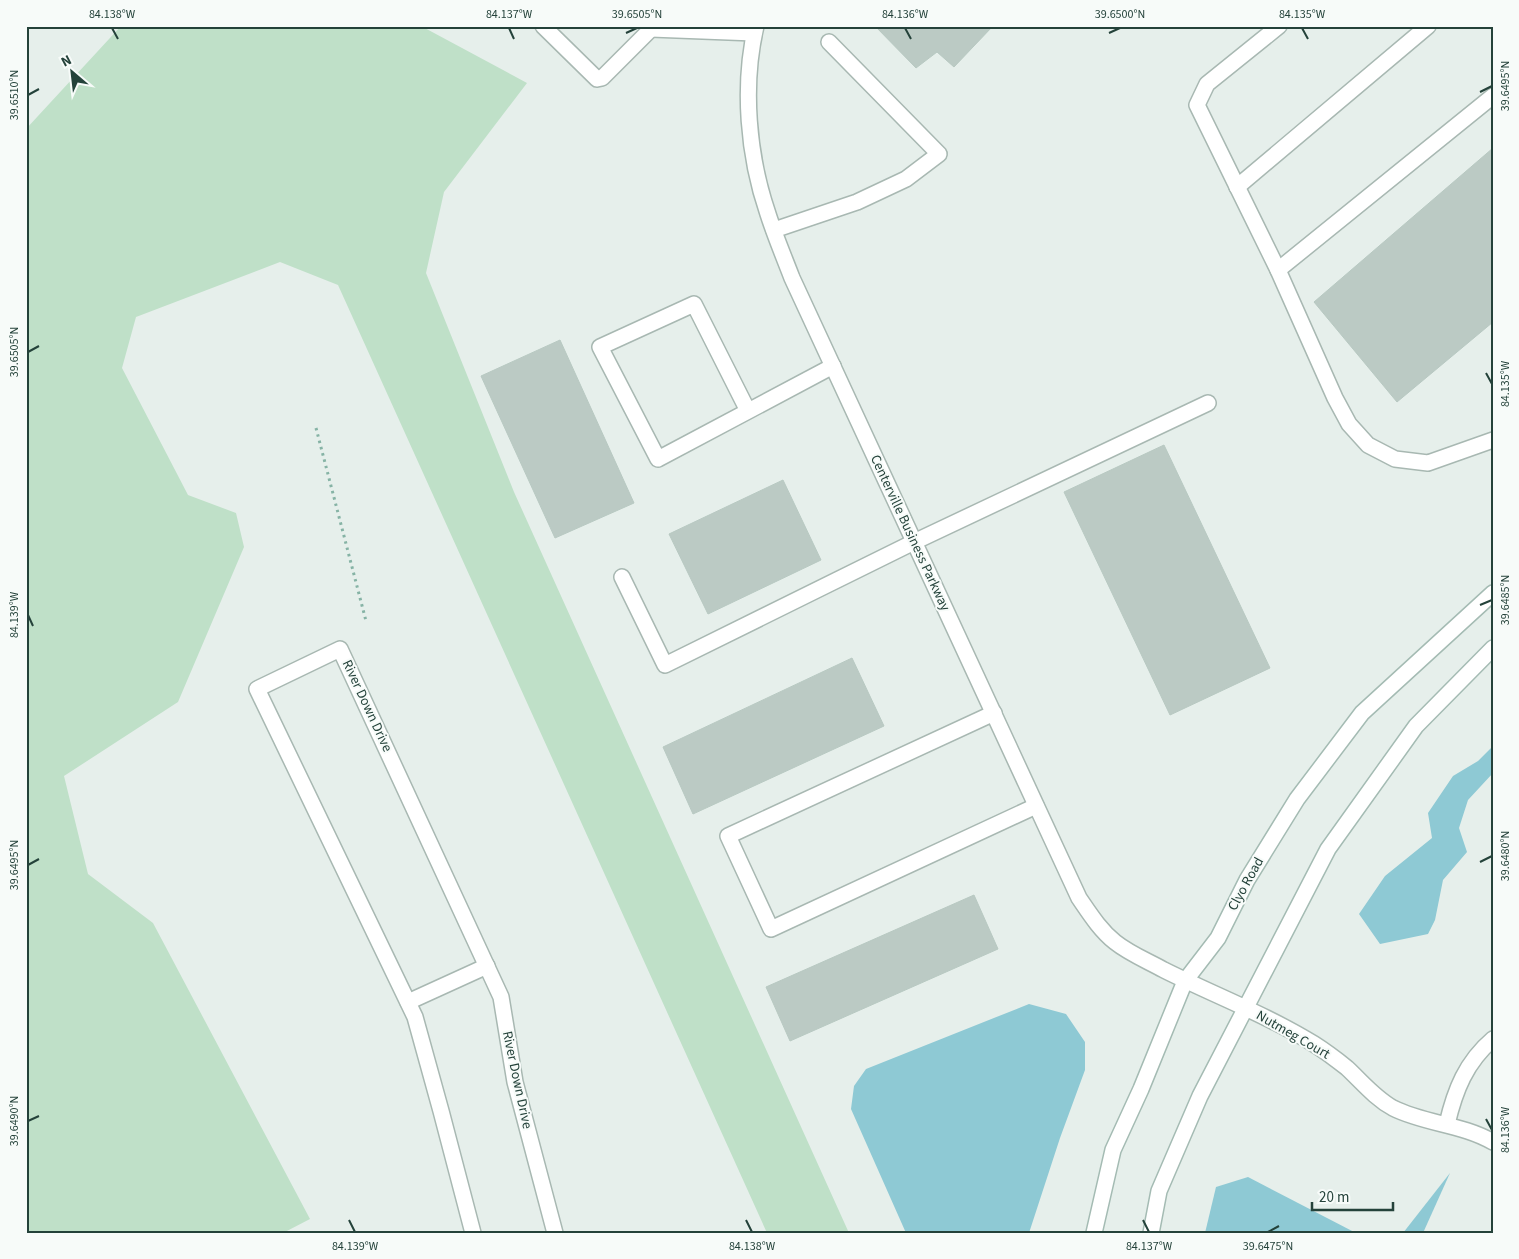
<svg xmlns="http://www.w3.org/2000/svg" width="1519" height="1259" font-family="'Source Sans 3',sans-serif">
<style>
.green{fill:#bfe0c8}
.water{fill:#8ec9d4}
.building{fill:#bbcac4;stroke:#b8c9c2}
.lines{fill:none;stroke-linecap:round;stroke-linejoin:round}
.lane-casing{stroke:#a8b8b2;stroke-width:18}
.street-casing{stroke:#a8b8b2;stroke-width:18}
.secondary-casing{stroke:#a4bbb3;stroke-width:18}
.path{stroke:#86b3a5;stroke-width:3;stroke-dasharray:2.5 4;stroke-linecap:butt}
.lane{stroke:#fff;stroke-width:15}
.street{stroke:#fff;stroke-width:15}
.secondary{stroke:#fff;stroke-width:15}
.ticks{fill:none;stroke:#24423a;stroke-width:2}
.labels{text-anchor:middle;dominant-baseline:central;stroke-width:4;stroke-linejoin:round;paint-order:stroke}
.street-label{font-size:14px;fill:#24423a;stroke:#f7fbf9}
.neatline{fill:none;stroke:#24423a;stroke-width:2}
.ticks-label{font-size:12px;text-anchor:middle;fill:#24423a}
</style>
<rect width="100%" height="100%" fill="#e6efeb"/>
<polygon class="green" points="121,26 421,26 527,83 444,192 426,273 514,492 849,1233 767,1233 338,285 280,262 136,317 122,368 188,495 236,513 244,547 178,702 64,776 88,874 153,923 310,1219 283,1233 26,1233 26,129"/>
<g class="water">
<polygon points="1493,746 1493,773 1468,800 1459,828 1467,852 1443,880 1435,920 1428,934 1380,944 1359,914 1385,876 1432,838 1428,813 1453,776 1478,761"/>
<polygon points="1029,1004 1066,1014 1085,1042 1085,1070 1060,1138 1029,1233 906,1233 851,1109 854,1086 866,1069"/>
<polygon points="1450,1173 1423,1233 1403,1233"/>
<polygon points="1248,1177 1356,1233 1205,1233 1216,1187"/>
</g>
<g class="building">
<polygon points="875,26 991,26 992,27 954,67 937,52 916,68"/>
<polygon points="1493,148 1493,322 1397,402 1314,302"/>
<polygon points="560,340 634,503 555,538 481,376"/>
<polygon points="1164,445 1270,668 1170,715 1064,492"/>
<polygon points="783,480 821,560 708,614 669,534"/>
<polygon points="852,658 884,726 693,814 663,747"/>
<polygon points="974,895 998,949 790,1041 766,987"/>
</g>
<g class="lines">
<defs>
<g id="lane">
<polyline points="543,26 597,79 602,78 651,29"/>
<polyline points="648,26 651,29 754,33"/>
<polyline points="1279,26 1207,84 1197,105 1278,270 1335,398 1349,424 1368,445 1395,459 1428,463 1493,440"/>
<polyline points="1237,187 1428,26"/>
<polyline points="774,230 857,202 906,179 939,154 829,42"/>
<polyline points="1278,270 1493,96"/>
<polyline points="748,411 694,304 600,347 658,459 833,366"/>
<polyline points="622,577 665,665 914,542 1208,403"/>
<polyline points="994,713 728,836 771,929 1036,806"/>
<polyline points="408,1002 487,966"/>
</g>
<g id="street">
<path d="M 756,26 C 742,86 748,156 768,214 C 775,236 784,257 792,278 L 1079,898 C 1090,914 1100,930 1115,942 C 1130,954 1148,961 1164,970 C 1214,995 1267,1015 1314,1044 C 1325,1051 1337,1060 1347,1068 C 1362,1082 1375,1098 1393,1108 C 1425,1124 1462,1124 1493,1142"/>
<path d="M 1447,1124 C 1455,1090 1466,1062 1493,1039"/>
<polyline points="473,1233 441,1111 415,1017 257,689 340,649 501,997 515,1082 555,1233"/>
</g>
<g id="secondary">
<polyline points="1094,1233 1113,1150 1141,1089 1185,981 1218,938 1247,880 1297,799 1362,713 1493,593"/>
<polyline points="1151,1233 1159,1191 1200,1096 1328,849 1416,726 1493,648"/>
</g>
</defs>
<use href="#lane" class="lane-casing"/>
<use href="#street" class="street-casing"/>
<use href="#secondary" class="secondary-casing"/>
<polyline class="path" points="316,428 366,621"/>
<use href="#lane" class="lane"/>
<use href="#street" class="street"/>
<use href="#secondary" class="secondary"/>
</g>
<path class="ticks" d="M 112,28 L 118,39M 509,28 L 514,39M 905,28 L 911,39M 1302,28 L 1308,39M 626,33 L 637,28M 1109,33 L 1120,28M 1480,92 L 1492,86M 28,95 L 39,89M 28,352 L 39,346M 1486,373 L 1492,384M 1480,605 L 1492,600M 28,615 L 33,626M 1480,862 L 1492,856M 28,865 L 39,859M 1486,1119 L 1492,1130M 28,1121 L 39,1116M 349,1220 L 355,1232M 746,1220 L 752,1232M 1143,1220 L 1149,1232M 1268,1232 L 1279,1226"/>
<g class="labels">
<g class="street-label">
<text transform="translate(910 533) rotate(65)">Centerville Business Parkway</text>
<text transform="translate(367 706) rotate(65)">River Down Drive</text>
<text transform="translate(1246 884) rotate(-61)">Clyo Road</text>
<text transform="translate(1293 1035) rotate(30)">Nutmeg Court</text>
<text transform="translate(517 1080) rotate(78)">River Down Drive</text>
</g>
</g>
<rect width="1519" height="1259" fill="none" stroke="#f7fbf9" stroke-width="55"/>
<g transform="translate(72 72) rotate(332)" stroke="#f7fbf9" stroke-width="4" paint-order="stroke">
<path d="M0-4L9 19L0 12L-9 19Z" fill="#24423a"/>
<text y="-8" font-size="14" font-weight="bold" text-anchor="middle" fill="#24423a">N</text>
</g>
<path d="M1312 1202v8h81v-8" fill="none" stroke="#24423a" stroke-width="2.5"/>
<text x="1319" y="1202" font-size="15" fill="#24423a" stroke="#f7fbf9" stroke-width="4" paint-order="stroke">20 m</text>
<rect x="28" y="28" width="1464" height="1204" class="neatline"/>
<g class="ticks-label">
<text x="112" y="18">84.138°W</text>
<text x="509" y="18">84.137°W</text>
<text x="637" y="18">39.6505°N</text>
<text x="905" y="18">84.136°W</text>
<text x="1120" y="18">39.6500°N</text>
<text x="1302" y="18">84.135°W</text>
<text transform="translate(1505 86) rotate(-90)" y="4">39.6495°N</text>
<text transform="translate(14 95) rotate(-90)" y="4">39.6510°N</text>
<text transform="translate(14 352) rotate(-90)" y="4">39.6505°N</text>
<text transform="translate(1505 384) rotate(-90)" y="4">84.135°W</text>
<text transform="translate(1505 600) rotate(-90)" y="4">39.6485°N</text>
<text transform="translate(14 615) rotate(-90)" y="4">84.139°W</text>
<text transform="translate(1505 856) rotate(-90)" y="4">39.6480°N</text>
<text transform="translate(14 865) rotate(-90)" y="4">39.6495°N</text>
<text transform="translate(14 1121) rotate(-90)" y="4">39.6490°N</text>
<text transform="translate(1505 1130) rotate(-90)" y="4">84.136°W</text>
<text x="355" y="1250">84.139°W</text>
<text x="752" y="1250">84.138°W</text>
<text x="1149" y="1250">84.137°W</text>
<text x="1268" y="1250">39.6475°N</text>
</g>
</svg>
